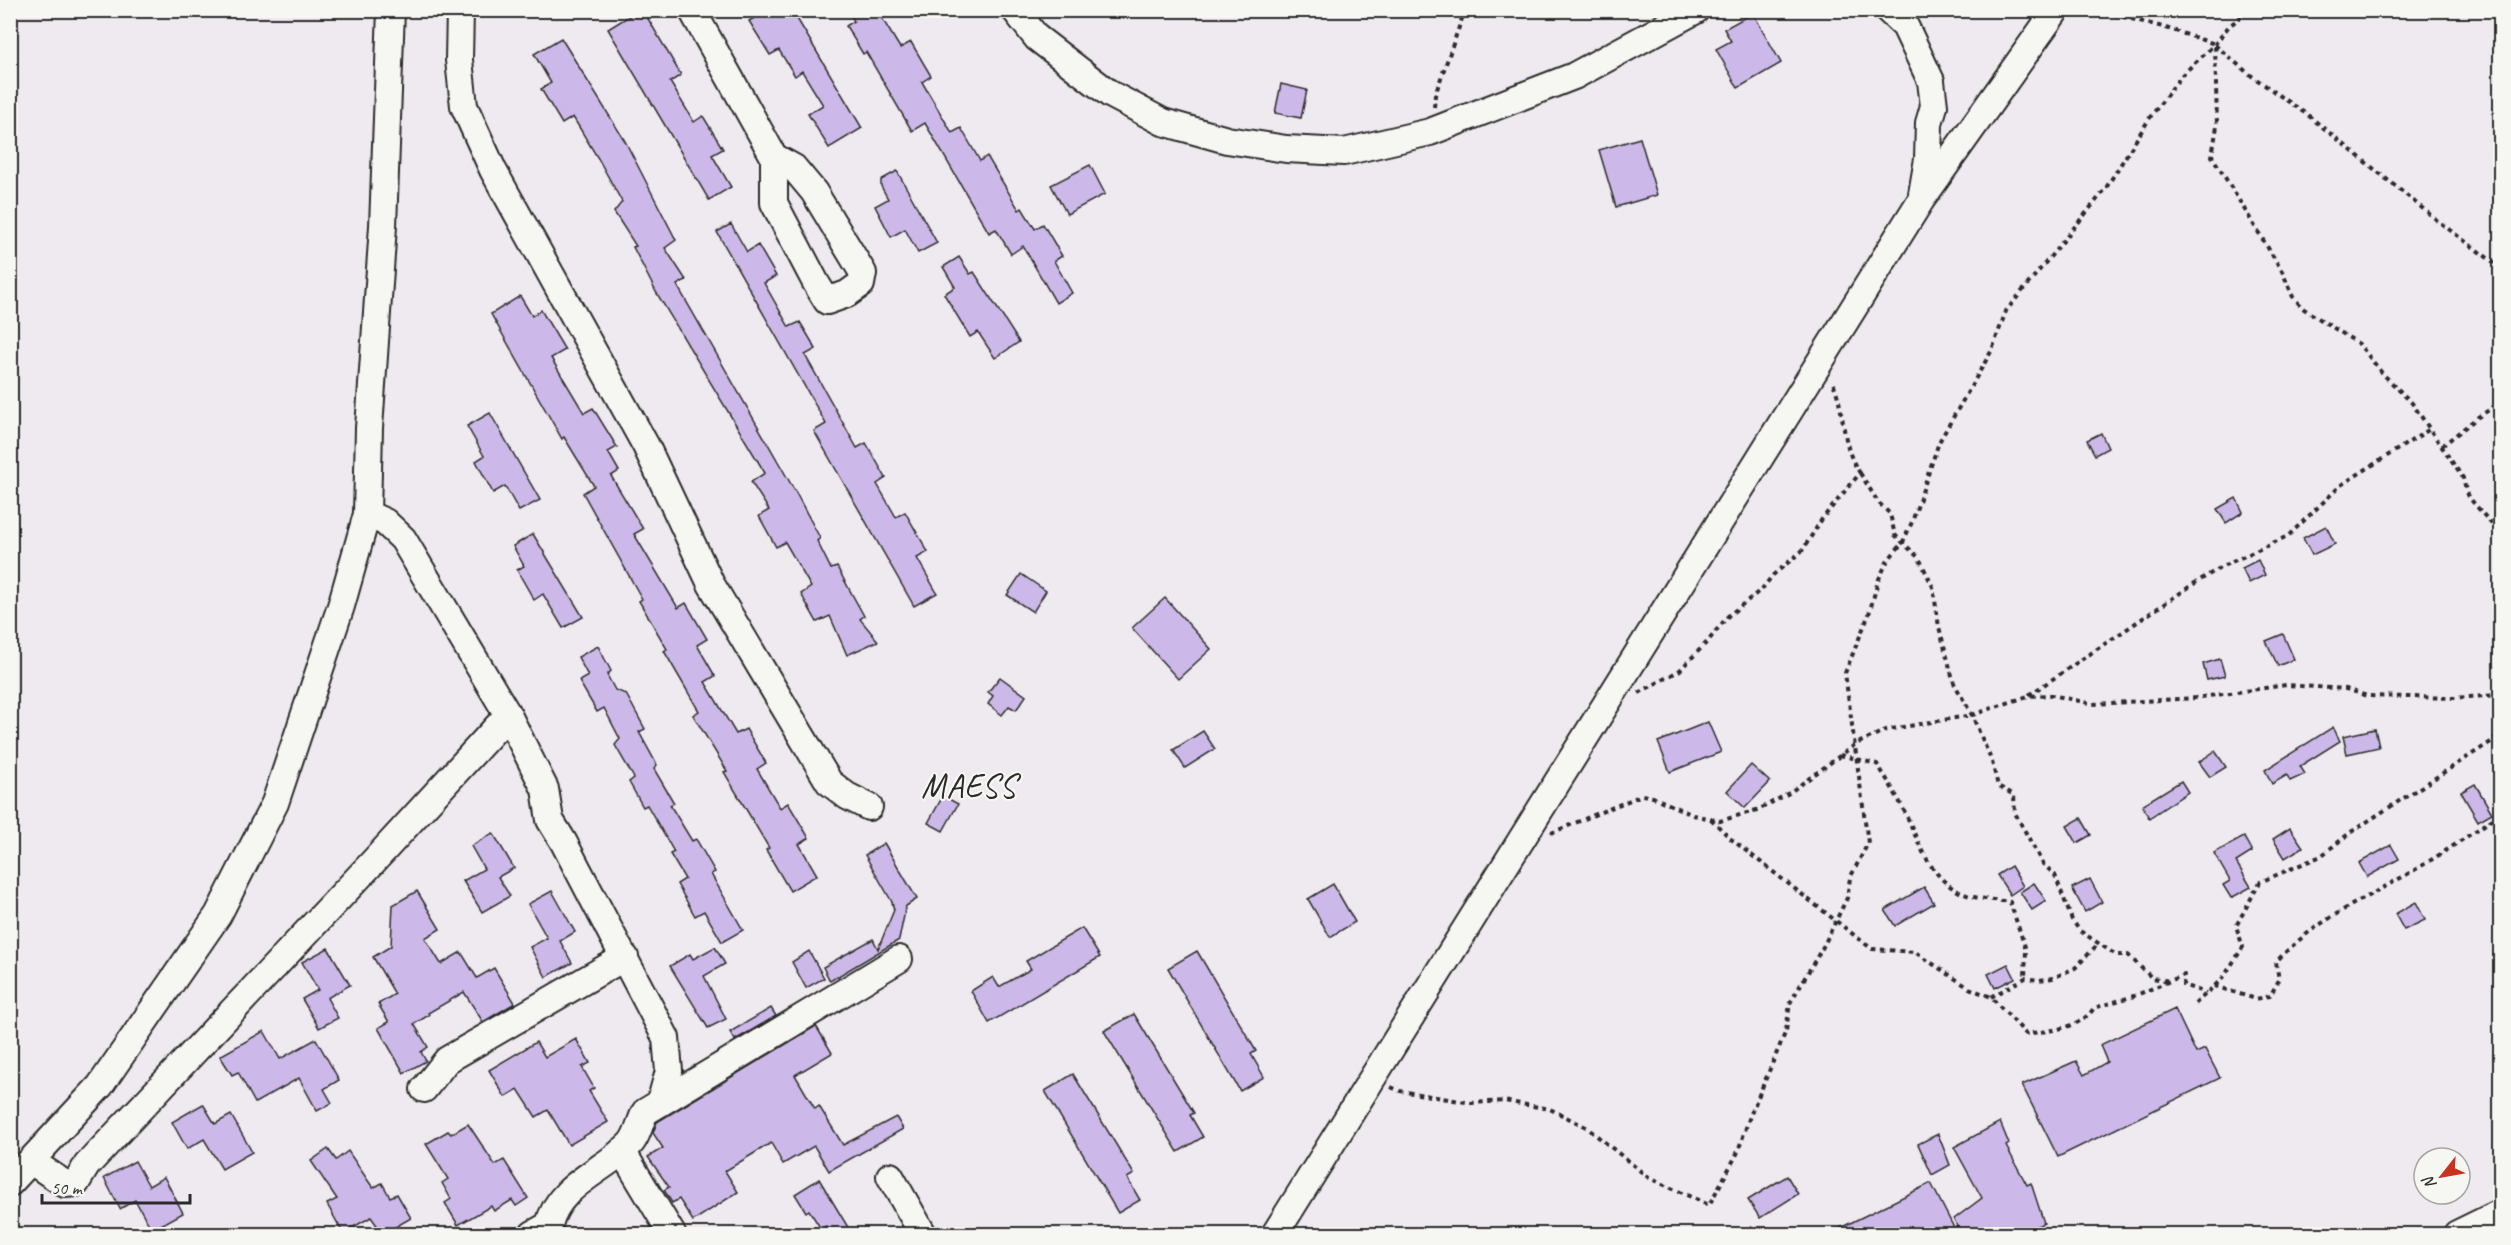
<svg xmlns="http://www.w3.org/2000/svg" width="2511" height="1245" font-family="Caveat,sans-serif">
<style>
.building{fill:#cdb9e9;stroke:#2b2b2b;stroke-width:1.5}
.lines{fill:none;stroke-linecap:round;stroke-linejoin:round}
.minor-casing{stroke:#2b2b2b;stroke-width:30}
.path{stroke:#2b2b2b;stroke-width:4;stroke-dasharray:4.5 4.5;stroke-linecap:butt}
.minor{stroke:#f6f6f2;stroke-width:26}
.labels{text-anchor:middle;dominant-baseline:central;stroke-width:4.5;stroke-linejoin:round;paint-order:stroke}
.quarter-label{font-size:33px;letter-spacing:1.5px;fill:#2b2b2b;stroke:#f6f6f2}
</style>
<rect width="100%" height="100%" fill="#eeeaf0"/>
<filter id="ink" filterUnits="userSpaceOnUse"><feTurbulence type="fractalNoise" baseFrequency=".0167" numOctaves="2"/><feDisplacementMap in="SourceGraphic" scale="12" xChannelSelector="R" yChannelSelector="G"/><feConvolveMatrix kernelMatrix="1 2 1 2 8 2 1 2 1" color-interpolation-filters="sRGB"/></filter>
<g filter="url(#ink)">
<g class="building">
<polygon points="639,10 643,10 681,75 670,82 694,122 703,116 723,149 712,155 731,187 709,200 608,29"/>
<polygon points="768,10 792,10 862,128 829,148 808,114 823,105 802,71 795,76 779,50 770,55 749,21"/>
<polygon points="848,10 877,10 900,48 911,42 931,76 922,82 952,133 961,128 980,161 987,156 1019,210 1022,208 1035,229 1043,224 1062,256 1054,261 1072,293 1056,303 1023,246 1011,254 996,229 989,233 925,123 912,131 866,52 863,54 846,26 854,21"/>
<polygon points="1753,13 1781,63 1738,88 1716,49 1731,41 1724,29"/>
<polygon points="561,38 625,141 676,240 665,248 686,280 677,285 796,493 820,538 817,541 831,569 837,567 864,616 860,619 878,641 847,655 830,616 817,622 801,594 811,587 785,542 776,547 759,516 769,510 751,482 765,473 656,292 633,247 636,246 614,212 622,202 599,160 573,117 562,124 541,89 551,83 534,54"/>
<polygon points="1281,84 1307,90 1301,118 1275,113"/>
<polygon points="1640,138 1657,195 1616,207 1599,150"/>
<polygon points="1090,165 1105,194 1067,214 1051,185"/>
<polygon points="897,171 937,243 918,253 905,229 891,237 875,206 888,199 881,186 881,180"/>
<polygon points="731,224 747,252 758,245 776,276 764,283 789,327 800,322 816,349 805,355 857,448 866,443 886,478 877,484 896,517 905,512 928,552 917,558 937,593 914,606 814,431 826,424 717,232"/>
<polygon points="959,257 970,274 974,272 1019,342 995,358 978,332 970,337 944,294 955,287 943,267"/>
<polygon points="520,296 532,316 541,310 565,350 551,358 584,413 593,408 617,447 608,452 619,471 611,476 643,529 634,534 678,608 686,603 707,639 697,645 715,676 705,682 736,734 746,729 766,763 757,769 780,808 788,803 809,838 799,844 817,875 790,891 766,850 769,848 724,772 727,771 693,715 699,711 664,651 667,649 639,601 642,599 583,493 594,486 564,437 562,439 491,314"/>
<polygon points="490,413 540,500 519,511 505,486 493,493 476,461 484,456 467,426"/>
<polygon points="2101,433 2108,448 2095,455 2087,440"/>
<polygon points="2236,498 2243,512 2226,523 2217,509"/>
<polygon points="2326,526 2335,544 2312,555 2303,538"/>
<polygon points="533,534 583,617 563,628 543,594 534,600 517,570 524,566 513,546"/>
<polygon points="2258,560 2265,575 2249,583 2242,568"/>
<polygon points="1021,574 1046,591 1033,612 1007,595"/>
<polygon points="1165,598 1211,649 1178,679 1132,628"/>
<polygon points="2283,634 2294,659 2278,666 2266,641"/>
<polygon points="598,646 611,671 607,675 615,690 626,694 645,729 639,732 657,765 654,769 674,803 670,805 692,841 696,839 715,872 711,874 743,930 722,942 704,911 695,916 677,884 685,879 670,854 674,852 647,805 643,807 629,782 634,778 615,745 620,739 604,708 597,712 579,681 588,676 578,657"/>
<polygon points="2220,659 2225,676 2207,680 2203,664"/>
<polygon points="1000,677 1026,696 1016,710 1009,706 1002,715 988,704 993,696 988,692"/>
<polygon points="1708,722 1721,752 1670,772 1658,742"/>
<polygon points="2333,727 2340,741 2300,766 2305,774 2290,781 2287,775 2272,784 2265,770"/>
<polygon points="2375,729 2379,747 2347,754 2343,736"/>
<polygon points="1203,731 1215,749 1185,768 1173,750"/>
<polygon points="2215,751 2226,767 2210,777 2199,762"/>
<polygon points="1751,765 1770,782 1745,808 1727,791"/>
<polygon points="2181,781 2188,792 2149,818 2142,805"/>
<polygon points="2475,784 2492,813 2478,821 2461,792"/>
<polygon points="943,796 958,804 943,831 928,823"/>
<polygon points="2081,818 2091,835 2077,843 2067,826"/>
<polygon points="2290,828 2303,847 2285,858 2273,839"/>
<polygon points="493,833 514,868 498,877 510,896 482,912 463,881 484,869 471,846"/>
<polygon points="2244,837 2252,852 2236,862 2251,887 2231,898 2223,885 2230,881 2214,853"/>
<polygon points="884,843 917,899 906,906 899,940 830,981 823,967 873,939 878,949 894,910 892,902 865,855"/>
<polygon points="2391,845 2399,859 2367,877 2359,863"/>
<polygon points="2011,866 2023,886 2010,895 1997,875"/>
<polygon points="2090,879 2102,902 2085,912 2072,888"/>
<polygon points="2034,883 2046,901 2032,910 2020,892"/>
<polygon points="1333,884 1355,922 1330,937 1308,899"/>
<polygon points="1924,887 1934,903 1895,926 1885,910"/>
<polygon points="417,891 440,929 425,938 441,964 461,952 477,978 494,968 515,1003 483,1022 464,992 428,1013 429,1015 414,1024 428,1047 421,1052 426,1061 404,1073 378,1028 389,1022 378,1004 395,994 373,957 391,946 393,905"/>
<polygon points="552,891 575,932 560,941 572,963 546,977 530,947 547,938 528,904"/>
<polygon points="2416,902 2425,920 2404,930 2395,914"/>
<polygon points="1082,928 1100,957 989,1023 971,991 993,977 999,987 1031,969 1026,961"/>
<polygon points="715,947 725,964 704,976 726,1019 708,1028 670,966 690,954 693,959"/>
<polygon points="328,948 350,985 327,998 338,1018 319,1028 302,999 318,990 302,962"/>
<polygon points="809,951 824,978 806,988 792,962"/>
<polygon points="1197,951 1256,1051 1251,1054 1264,1077 1240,1091 1168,968"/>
<polygon points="2008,964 2015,978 1995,988 1988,974"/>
<polygon points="771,1008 776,1016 735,1040 730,1032"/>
<polygon points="2175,1009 2196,1053 2205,1049 2220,1078 2058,1157 2022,1085 2076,1061 2084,1075 2107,1062 2100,1045"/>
<polygon points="1134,1014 1194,1113 1190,1115 1203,1137 1178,1152 1104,1031"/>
<polygon points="816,1026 832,1053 795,1075 815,1109 819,1106 843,1145 896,1117 903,1129 829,1171 814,1146 783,1164 771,1143 725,1171 738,1192 693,1221 679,1199 672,1203 664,1190 669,1187 648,1157 663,1148 653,1133 657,1122"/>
<polygon points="264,1031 280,1059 316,1039 339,1080 324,1089 332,1103 317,1111 299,1078 255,1103 238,1072 232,1075 220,1056"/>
<polygon points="576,1039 590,1063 582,1067 594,1088 589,1091 608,1122 569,1145 548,1110 536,1117 518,1089 505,1097 489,1070 536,1042 545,1057"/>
<polygon points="1073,1074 1134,1174 1127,1178 1140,1200 1118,1213 1045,1091"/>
<polygon points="203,1104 215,1124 231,1115 252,1152 222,1169 204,1139 187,1149 172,1122"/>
<polygon points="2000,1122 2009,1144 2006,1146 2027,1185 2031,1183 2044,1223 2019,1234 1960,1234 1954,1219 1982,1198 1954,1147"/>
<polygon points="468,1124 495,1165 504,1160 528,1198 516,1206 512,1200 494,1211 491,1206 458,1225 445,1203 451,1199 442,1183 448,1179 426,1144 448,1131 451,1134"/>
<polygon points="1938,1134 1950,1165 1932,1175 1918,1144"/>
<polygon points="328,1149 336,1160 348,1151 373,1188 382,1183 390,1197 397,1194 411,1218 383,1234 371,1217 343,1233 327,1204 337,1199 311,1161"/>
<polygon points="135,1161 149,1186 164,1177 183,1213 152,1230 135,1200 120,1209 104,1178"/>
<polygon points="1787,1176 1798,1194 1760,1218 1748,1200"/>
<polygon points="819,1179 852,1234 830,1234 826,1226 821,1229 809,1210 806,1212 795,1194"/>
<polygon points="1931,1183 1954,1228 1940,1234 1828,1234"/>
</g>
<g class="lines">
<defs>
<g id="minor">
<polyline points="460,10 459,60 464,106 493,170 646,446 711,584 829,782 847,796 869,807"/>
<polyline points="692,10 774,157 774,203 816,283 827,301 847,294 861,284 863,273 814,192 794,168 774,157"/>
<polyline points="1015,10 1037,38 1110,94 1163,122 1227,140 1286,149 1344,152 1430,132 1574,76 1696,10"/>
<polyline points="1888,10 1905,26 1931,81 1934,106 1929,123 1928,159 1922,194"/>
<polyline points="367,514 385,522 403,539 508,715 545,789 550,820 563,841 666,1038 669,1071 660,1103"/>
<polyline points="424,1089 447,1060 625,957"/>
<polyline points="622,1151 672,1234"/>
<polyline points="31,1161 65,1184 76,1183 87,1165 373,862 508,715"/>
<polyline points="890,1176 923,1234"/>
<polyline points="10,1183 100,1086 218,915 275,803 341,606 367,514 369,428 383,226 391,10"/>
<path d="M 533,1234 L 549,1225 C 558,1185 602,1172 629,1145 C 637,1138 640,1122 645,1112 L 899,959"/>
<polyline points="1275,1234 1921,200 2056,10"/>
<polyline points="2457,1234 2500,1213"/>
</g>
</defs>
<use href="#minor" class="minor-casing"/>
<g class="path">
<polyline points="2096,10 2163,27 2215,44 2217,126 2212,156 2282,271 2293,297 2304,309 2359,344 2382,373 2412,403 2463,478 2467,495 2500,534"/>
<polyline points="2215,45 2249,74 2309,116 2443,225 2500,267"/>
<polyline points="1434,107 1435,95 1465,10"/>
<polyline points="2442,446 2478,417 2500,403"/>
<polyline points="1860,473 1878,502 1890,514 1895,535 1919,558 1933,587 1939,627 1954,683 1972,715 1992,762 1998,786 2014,795 2015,813 2043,864 2055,875 2072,920 2080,931 2116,955 2128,955 2152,978 2170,981"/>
<path d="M 1639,693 L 1680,670 L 1708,641 L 1728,616 L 1762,589 L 1773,575 L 1802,551 L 1822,519 L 1860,473 C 1840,446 1846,409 1832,381"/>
<polyline points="2029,695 2195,583 2225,565 2288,536 2341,485 2430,429"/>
<path d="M 1840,755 L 1877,764 C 1889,782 1900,801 1909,821 C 1921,849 1933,881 1964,894 C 1977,899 1995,900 2010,902 L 2026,950 L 2025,978"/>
<path d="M 1711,819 L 1731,839 L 1872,949 L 1915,952 L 1969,988 L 1991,997 L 2026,1034 C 2050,1030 2079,1030 2094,1008 L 2134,996 L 2184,975 L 2183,985 L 2206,993"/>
<polyline points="1551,833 1642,795 1653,797 1693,815 1720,821 1760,809 1789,793 1856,744 1886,730 1972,715 2028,696 2052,695 2093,704 2195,698 2286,685 2346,689 2367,696 2454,698 2500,695"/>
<path d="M 2214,986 L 2256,999 L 2270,996 L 2279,980 L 2276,962 C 2313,921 2365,899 2411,872 C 2442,854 2471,834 2500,814"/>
<polyline points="1991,997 2025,978 2039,980 2053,978 2075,968 2099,943"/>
<polyline points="2195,1004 2223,978 2243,947 2236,926 2260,882 2321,856 2351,832 2491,742 2500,733"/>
<polyline points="1391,1087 1400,1091 1472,1103 1504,1101 1550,1109 1586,1127 1649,1178 1709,1205 1737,1154 1750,1116 1786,1031 1790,1003 1824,945 1847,898 1850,878 1868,843 1845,673 1869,614 1878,581 1888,560 1903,542 1912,522 1939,442 1992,350 2006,311 2104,191 2151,116 2182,75 2215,44 2229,26 2250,10"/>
</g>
<use href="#minor" class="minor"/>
</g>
</g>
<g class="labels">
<g class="quarter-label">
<text x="969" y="786">MAESS</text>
</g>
</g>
<rect width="2511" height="1245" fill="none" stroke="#f6f6f2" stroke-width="36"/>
<rect x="18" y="18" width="2475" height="1209" fill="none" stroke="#2b2b2b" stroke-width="2" filter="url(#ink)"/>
<g transform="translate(2442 1176) rotate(239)"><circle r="28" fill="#f6f6f2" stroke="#a5a5a2" stroke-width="1.5"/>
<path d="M0-4.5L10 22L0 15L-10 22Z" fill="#c8321e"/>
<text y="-9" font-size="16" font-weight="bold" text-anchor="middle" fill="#2b2b2b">N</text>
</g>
<path d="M42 1194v9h148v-9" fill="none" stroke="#2b2b2b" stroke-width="3"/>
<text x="51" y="1194" font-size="18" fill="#2b2b2b" stroke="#f6f6f2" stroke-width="4.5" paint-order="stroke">50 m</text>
</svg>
